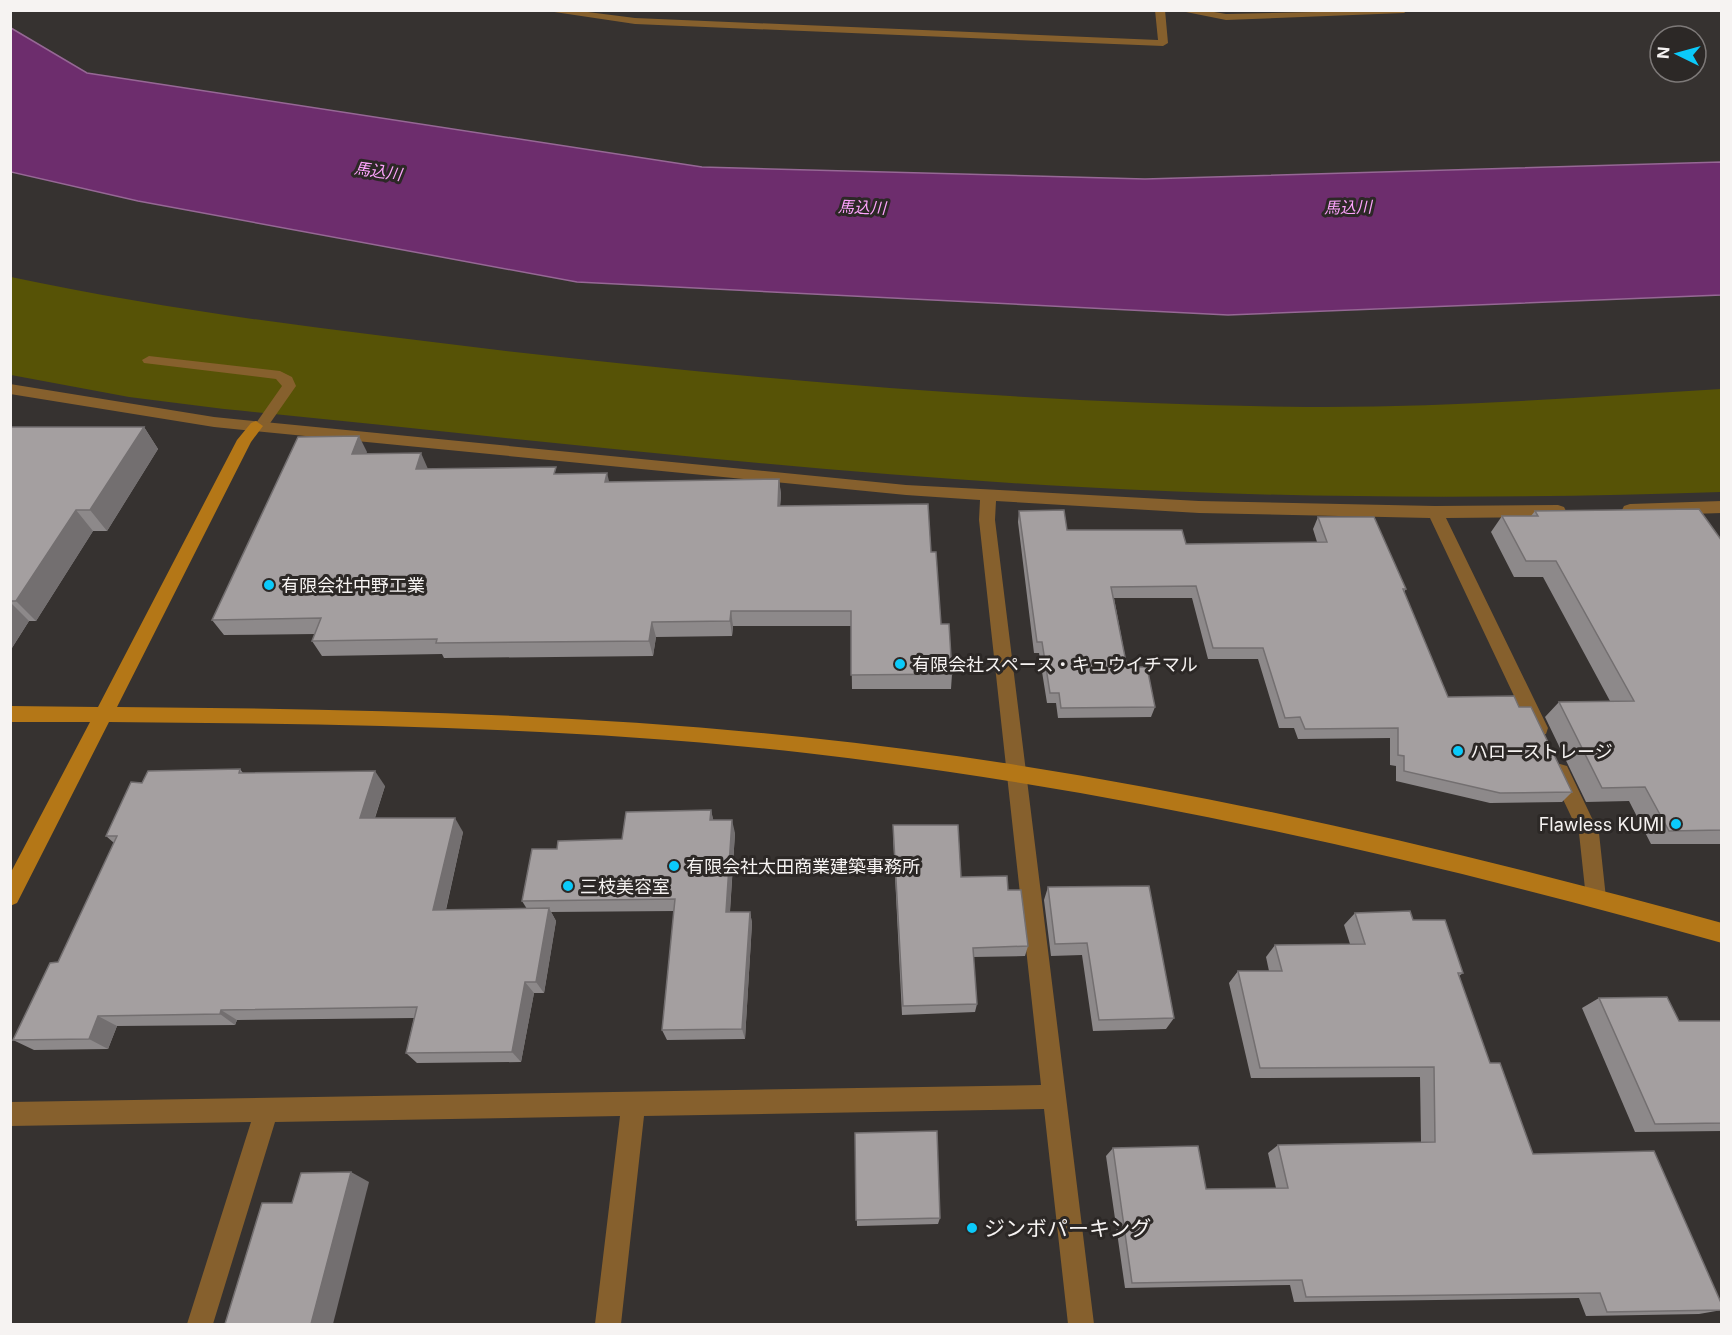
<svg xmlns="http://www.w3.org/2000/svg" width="1732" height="1335" font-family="Inter,'Noto Sans JP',sans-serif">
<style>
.green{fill:#575306}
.water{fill:#6d2d6d;stroke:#966895;stroke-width:1.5}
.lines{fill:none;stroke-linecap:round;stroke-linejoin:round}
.lane{fill:#86602d;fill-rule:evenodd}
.street{fill:#86602d;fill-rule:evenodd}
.secondary{fill:#b47717;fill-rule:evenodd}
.wall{fill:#8d898a}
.shaded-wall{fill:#736f70}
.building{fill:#a49fa0;stroke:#736f70;stroke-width:1.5}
.poi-dot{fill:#0bcafa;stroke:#2c2826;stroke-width:2}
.labels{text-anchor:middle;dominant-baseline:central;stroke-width:6;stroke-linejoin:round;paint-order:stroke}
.far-water-label{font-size:16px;font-style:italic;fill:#fda3fc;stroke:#2c2826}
.poi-label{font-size:18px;fill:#f6f3f2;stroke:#2c2826;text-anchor:start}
.near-poi-label{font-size:21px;fill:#f6f3f2;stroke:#2c2826;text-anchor:start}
</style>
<rect width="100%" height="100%" fill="#363230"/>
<path class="green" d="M 11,277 C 175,312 340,331 506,351 C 771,381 1040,404 1307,407 C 1445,408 1584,397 1721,389 L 1721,492 C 1508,499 1294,499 1081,487 C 795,472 509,437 224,409 L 129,397 L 11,375 Z"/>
<polygon class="water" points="11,28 87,73 702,167 1145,179 1721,162 1721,295 1228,315 577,282 138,201 11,172"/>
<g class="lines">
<polygon class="lane" points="149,356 280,371 292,377 296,386 266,429 261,431 254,426 282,386 276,379 144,363 142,360"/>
<g class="street">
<polygon points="541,10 572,10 635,18 1158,40 1155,10 1165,10 1168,43 1163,46 635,24"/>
<polygon points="1176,10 1202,10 1226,14 1408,10 1404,13 1226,20"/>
<polygon points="10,384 214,417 906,485 1199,501 1435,506 1558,505 1564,507 1566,511 1564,515 1558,517 1446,518 1548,728 1546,734 1539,736 1532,734 1430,518 1199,513 996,501 995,520 1094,1324 1068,1324 1044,1109 644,1116 621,1324 595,1324 620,1116 275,1122 213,1324 187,1324 251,1122 10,1126 10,1102 1041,1085 979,520 980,500 906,495 214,427 10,394"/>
<polygon points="1722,501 1722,513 1630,516 1624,514 1622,510 1624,506 1630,504"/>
<polygon points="1560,764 1567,766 1599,833 1606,898 1603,905 1596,908 1589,905 1586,898 1579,833 1550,772 1553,766"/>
</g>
<path class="secondary" d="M 256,421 L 263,426 L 251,442 L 117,707 C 346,709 574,713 802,737 C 1114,769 1420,840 1722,923 L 1722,943 C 1421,858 1117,789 806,753 C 575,727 342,724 109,722 L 17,903 L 10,906 L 10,874 L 90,722 L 10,722 L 10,706 L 98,707 L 237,440 L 251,423 Z"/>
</g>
<g class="wall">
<polygon points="10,427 144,427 158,449 107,531 93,531 36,621 29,621 10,651"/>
<polygon points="367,452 366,454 428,469 558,474 609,482 779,479 781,495 780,506 931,552 941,624 952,674 951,689 852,689 851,626 733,626 732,636 656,637 653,656 444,658 442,654 322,656 312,641 315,634 224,635 212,620"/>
<polygon points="1019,511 1067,530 1186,544 1317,542 1313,529 1318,517 1406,589 1404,592 1448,697 1519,707 1572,792 1562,802 1490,803 1396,781 1396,766 1390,765 1390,738 1298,739 1294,728 1279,728 1258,659 1208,659 1192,598 1114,598 1127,667 1155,707 1151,717 1058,718 1056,703 1047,703 1039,653 1034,653 1018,522"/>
<polygon points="1535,511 1722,541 1722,844 1651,844 1629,801 1586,802 1545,717 1559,702 1610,701 1543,577 1514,577 1491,532 1502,516 1531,516"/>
<polygon points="240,769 243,773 385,786 375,818 463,832 446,910 527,909 522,901 557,849 622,839 711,810 713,820 735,833 730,912 750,912 752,923 745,1039 667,1040 662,1030 674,911 551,912 556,921 544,993 534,993 521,1062 417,1063 406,1053 414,1018 237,1020 235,1025 117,1026 108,1049 34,1050 13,1040 58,962 114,843 106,836"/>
<polygon points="893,825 961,877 1008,890 1028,946 1025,956 973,957 977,1004 975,1012 902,1015 893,836"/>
<polygon points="1048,887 1174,1018 1166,1029 1093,1031 1082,955 1051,956 1044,900"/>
<polygon points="1355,913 1413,920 1463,973 1459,976 1490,1063 1533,1154 1722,1310 1699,1314 1586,1316 1579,1298 1294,1302 1290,1285 1125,1288 1106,1156 1113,1148 1206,1189 1276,1188 1268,1153 1278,1145 1421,1142 1420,1077 1251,1078 1229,983 1238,971 1269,971 1266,957 1275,945 1350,944 1344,925"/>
<polygon points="1599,998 1679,1021 1722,1021 1722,1131 1635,1132 1582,1008"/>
<polygon points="855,1133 940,1218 938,1224 857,1226"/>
</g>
<g class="shaded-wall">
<polygon points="144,427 158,449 107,531 90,510"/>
<polygon points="359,436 367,452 360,470 352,454"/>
<polygon points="421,453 428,469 416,469"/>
<polygon points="607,473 611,489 605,482"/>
<polygon points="779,479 781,495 779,521 778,506"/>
<polygon points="76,510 93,531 36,621 16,601"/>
<polygon points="10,602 29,621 10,651"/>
<polygon points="731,611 733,626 732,636 730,621"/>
<polygon points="652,622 656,637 653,656 649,641"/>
<polygon points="375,771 385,786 370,832 360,818"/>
<polygon points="711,810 714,823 710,820"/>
<polygon points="455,818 463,832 443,922 433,910"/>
<polygon points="732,820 735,833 729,924 726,912"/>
<polygon points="549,908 556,921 544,993 536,982"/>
<polygon points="750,912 752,923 745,1039 742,1029"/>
<polygon points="525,982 534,993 521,1062 512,1052"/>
<polygon points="221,1010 237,1020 235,1025 220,1014"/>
<polygon points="98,1016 117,1026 108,1049 89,1039"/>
<polygon points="351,1172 369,1182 333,1324 311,1324"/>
</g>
<g class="building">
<polygon points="10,427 144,427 90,510 76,510 16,601 10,601"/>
<polygon points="359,436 352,454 421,453 416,469 556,467 554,474 607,473 605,482 779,479 778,506 928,504 931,552 936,552 941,624 949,624 952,674 851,675 851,611 731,611 730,621 652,622 649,641 436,643 437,639 312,641 321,618 212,620 298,437"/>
<polygon points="1699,509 1722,541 1722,830 1669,831 1645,787 1602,788 1559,702 1634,701 1556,561 1526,561 1502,516 1538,516 1535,511"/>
<polygon points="1064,510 1067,530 1182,530 1186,544 1327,542 1318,517 1374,517 1406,589 1403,589 1448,697 1514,696 1519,707 1531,707 1572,792 1500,793 1404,771 1404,756 1398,755 1398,728 1305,729 1300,717 1285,718 1263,648 1213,648 1196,586 1111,587 1127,667 1147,667 1155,707 1061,708 1059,693 1050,693 1042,642 1037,642 1019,511"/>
<polygon points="240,769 239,773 375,771 360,818 455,818 433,910 549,908 536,982 525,982 512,1052 406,1053 417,1007 221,1010 220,1014 98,1016 89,1039 13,1040 50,963 58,962 117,836 106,836 131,782 142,783 148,771"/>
<polygon points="711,810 710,820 732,820 726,912 750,912 742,1029 662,1030 675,899 522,901 532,849 557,849 558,841 622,839 626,812"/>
<polygon points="893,825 958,825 961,877 1007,876 1008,890 1021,890 1028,946 973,948 977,1004 903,1006"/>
<polygon points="1149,886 1174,1018 1099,1020 1087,943 1055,944 1048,887"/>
<polygon points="1410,911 1413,920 1445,920 1463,973 1458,973 1490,1063 1500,1063 1533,1154 1654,1151 1722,1305 1722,1310 1607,1312 1600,1293 1306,1297 1302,1280 1132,1283 1113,1148 1198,1146 1206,1189 1288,1188 1278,1145 1435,1142 1434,1067 1260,1068 1238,971 1282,971 1275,945 1365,944 1355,913"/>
<polygon points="1667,997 1679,1021 1722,1021 1722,1123 1655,1124 1599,998"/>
<polygon points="937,1131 940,1218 856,1220 855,1133"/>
<polygon points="351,1172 311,1324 225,1324 262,1203 292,1203 301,1173"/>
</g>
<g class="poi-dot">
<circle cx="269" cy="585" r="6"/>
<circle cx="900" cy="664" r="6"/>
<circle cx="1458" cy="751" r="6"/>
<circle cx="1676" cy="824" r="6"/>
<circle cx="674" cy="866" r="6"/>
<circle cx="568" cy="886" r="6"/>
<circle cx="972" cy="1228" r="6"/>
</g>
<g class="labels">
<g class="far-water-label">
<text transform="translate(378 171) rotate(8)">馬込川</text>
<text transform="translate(862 207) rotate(2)">馬込川</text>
<text transform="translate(1348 207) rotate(-1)">馬込川</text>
</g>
<g class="poi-label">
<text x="281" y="585">有限会社中野工業</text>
<text x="912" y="664">有限会社スペース・キュウイチマル</text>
<text x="1470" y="751">ハローストレージ</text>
<text x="1664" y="824" text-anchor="end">Flawless KUMI</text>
<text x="686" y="866">有限会社太田商業建築事務所</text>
<text x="580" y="886">三枝美容室</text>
</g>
<g class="near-poi-label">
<text x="984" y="1228">ジンボパーキング</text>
</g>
</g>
<rect width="1732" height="1335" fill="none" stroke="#f6f3f2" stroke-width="24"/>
<g transform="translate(1678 54) rotate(275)"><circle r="28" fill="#2c2826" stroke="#7d7978" stroke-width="1.5"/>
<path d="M0-4.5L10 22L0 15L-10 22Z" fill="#0bcafa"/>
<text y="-9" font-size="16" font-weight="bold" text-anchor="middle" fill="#f6f3f2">N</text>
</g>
</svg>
